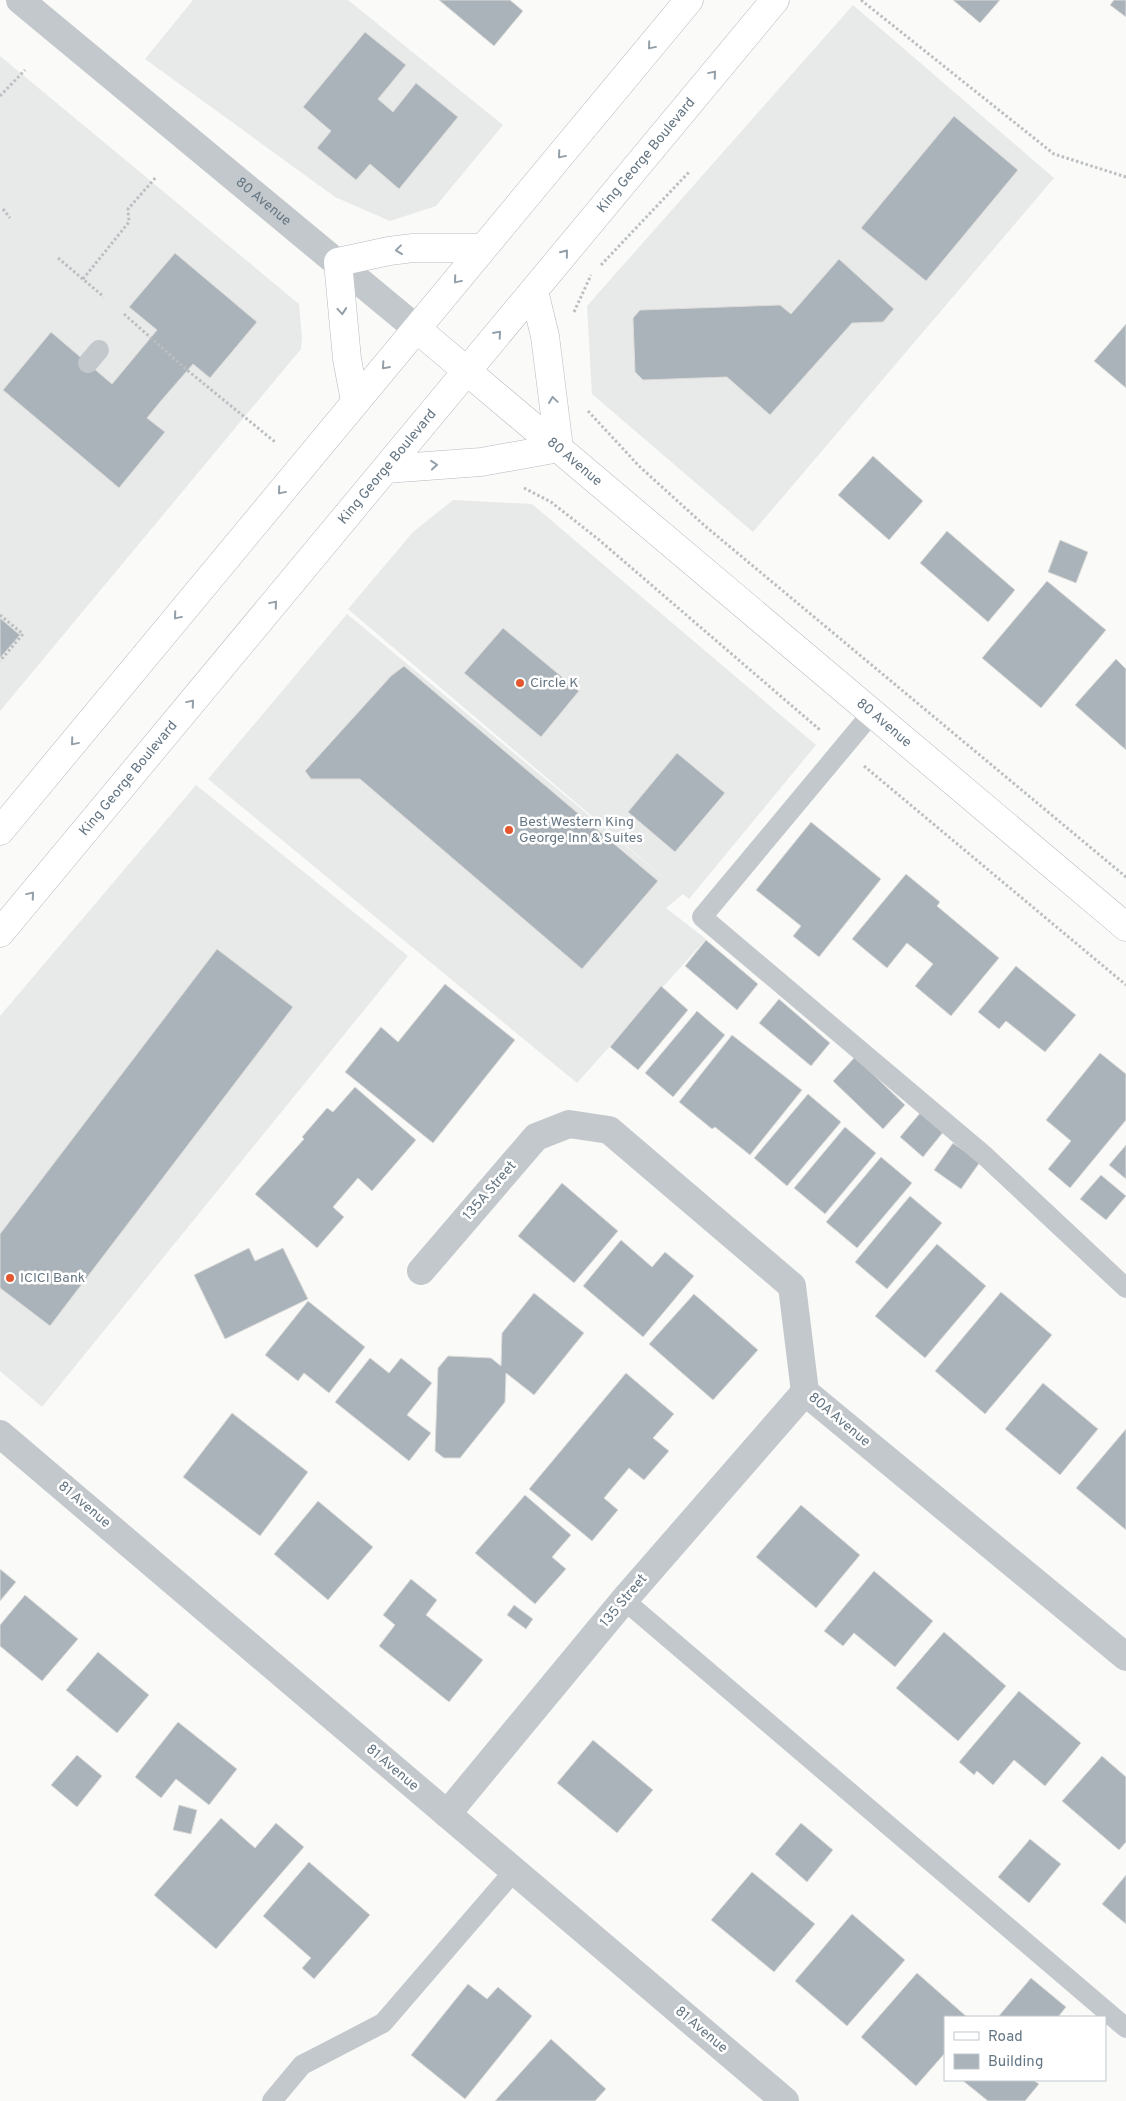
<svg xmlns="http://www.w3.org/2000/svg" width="1126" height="2101" font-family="Overpass,sans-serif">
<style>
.built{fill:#e8e9e9}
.building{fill:#aab3b9;stroke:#dcdcda}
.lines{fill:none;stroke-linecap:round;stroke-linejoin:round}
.secondary-casing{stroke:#b3babf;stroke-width:29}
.primary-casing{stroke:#b5babe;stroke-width:29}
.path{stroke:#bbbfc2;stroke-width:3;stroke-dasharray:2.5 2.5;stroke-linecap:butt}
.service{stroke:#c3c8cc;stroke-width:20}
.minor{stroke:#c3c8cc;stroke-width:28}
.secondary{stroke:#fff;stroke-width:28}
.primary{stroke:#fff;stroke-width:28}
.oneway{stroke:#939fa8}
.poi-dot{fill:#e4572e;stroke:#fff;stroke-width:2}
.labels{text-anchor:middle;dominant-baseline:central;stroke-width:5;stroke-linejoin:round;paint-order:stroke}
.street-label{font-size:14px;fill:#657683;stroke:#fff}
.poi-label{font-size:14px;fill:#657683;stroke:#fff;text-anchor:start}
</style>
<rect width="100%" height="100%" fill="#fafaf8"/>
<g class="built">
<polygon points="193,0 348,0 503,125 436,206 390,221 335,197 145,59"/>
<polygon points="853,5 1054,178 753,532 592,394 587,306"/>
<polygon points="0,56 299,304 302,337 301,349 0,711"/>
<polygon points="453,500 532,504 816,745 689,899 683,894 666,908 706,939 577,1083 208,779 347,614 674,886 348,609 413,532"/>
<polygon points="196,785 408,956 42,1407 0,1371 0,1016"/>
</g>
<g class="building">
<polygon points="439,0 510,0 523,11 494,46"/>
<polygon points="953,0 1000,0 980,23"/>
<polygon points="1114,0 1126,0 1126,17 1110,5"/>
<polygon points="365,32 406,65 378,99 393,112 416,83 458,117 399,189 370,164 356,180 317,148 331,131 303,107"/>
<polygon points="954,116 1018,170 926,281 861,228"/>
<polygon points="175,253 257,322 210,378 193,364 160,402 147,418 165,432 119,488 3,390 51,332 112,384 157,330 129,307"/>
<polygon points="839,259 894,309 883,322 852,323 770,415 727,377 643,380 635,372 633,318 640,310 780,305 791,314"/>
<polygon points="1126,324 1126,388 1094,361"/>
<polygon points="873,456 923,501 889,540 838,495"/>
<polygon points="947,531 1015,590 988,622 920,563"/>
<polygon points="1060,540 1088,552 1076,583 1048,572"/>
<polygon points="1047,581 1106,630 1041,708 982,658"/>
<polygon points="0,618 20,635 0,658"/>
<polygon points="503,628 579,691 541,737 464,673"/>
<polygon points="1116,659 1126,669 1126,750 1075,705"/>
<polygon points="404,666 658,881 582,969 360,779 311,779 305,771 391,676"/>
<polygon points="677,753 725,793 675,852 628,812"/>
<polygon points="811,822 881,879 819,957 793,936 801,926 756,890"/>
<polygon points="906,874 940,902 937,906 999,958 951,1016 915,986 933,964 907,943 887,968 852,939"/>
<polygon points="706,940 758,984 737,1010 685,966"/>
<polygon points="217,949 293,1007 50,1326 0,1288 0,1234"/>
<polygon points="1016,966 1076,1015 1045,1052 1006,1021 999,1029 978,1012"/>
<polygon points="445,984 515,1040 433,1143 345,1072 381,1027 398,1042"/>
<polygon points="661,986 688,1010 638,1070 610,1047"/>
<polygon points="779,999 830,1043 811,1066 759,1023"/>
<polygon points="697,1011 725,1035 673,1097 645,1073"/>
<polygon points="732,1035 802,1090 750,1155 715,1127 712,1129 679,1102"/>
<polygon points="1100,1053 1126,1074 1126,1120 1070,1188 1048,1169 1071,1141 1046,1120"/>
<polygon points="855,1057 905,1105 883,1129 833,1081"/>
<polygon points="355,1087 416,1140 372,1191 358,1178 333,1207 344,1217 317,1248 255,1194 304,1139 302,1137 327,1108 333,1112"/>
<polygon points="808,1094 841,1122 787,1186 754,1158"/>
<polygon points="921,1112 944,1131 923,1157 900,1137"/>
<polygon points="845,1127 876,1153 825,1214 794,1188"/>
<polygon points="953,1143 980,1162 961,1189 934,1170"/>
<polygon points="1126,1145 1126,1179 1109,1165"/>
<polygon points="881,1157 912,1183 857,1248 826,1222"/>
<polygon points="1101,1175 1126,1196 1106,1220 1080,1199"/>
<polygon points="562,1183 618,1231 574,1283 518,1236"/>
<polygon points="910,1196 942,1223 887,1289 855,1262"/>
<polygon points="621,1240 652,1267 665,1252 694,1276 643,1337 583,1286"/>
<polygon points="937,1244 986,1286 925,1358 875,1316"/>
<polygon points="249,1248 255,1261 283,1248 308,1299 225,1339 194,1275"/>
<polygon points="1001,1292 1052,1335 985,1414 935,1371"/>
<polygon points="534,1293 584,1333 534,1395 506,1373 505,1402 460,1458 444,1458 435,1451 438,1368 448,1356 491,1358 501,1366 502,1333"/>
<polygon points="694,1294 758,1350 713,1400 649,1344"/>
<polygon points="308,1301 365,1347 329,1393 304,1373 298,1381 265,1355"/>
<polygon points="370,1358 389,1373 401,1358 432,1383 407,1415 431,1433 409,1461 335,1402"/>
<polygon points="626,1373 674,1414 653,1438 669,1451 644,1480 629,1468 604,1498 618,1510 592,1541 529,1489"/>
<polygon points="1043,1383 1098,1429 1060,1475 1005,1429"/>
<polygon points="232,1413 308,1472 260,1536 183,1477"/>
<polygon points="1126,1429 1126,1530 1076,1488"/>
<polygon points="525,1495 571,1535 552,1557 566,1569 535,1604 475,1553"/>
<polygon points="318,1501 373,1547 328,1600 274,1554"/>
<polygon points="801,1505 860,1555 816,1608 756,1557"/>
<polygon points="0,1569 16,1582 0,1601"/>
<polygon points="874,1571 933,1621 895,1667 854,1633 843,1646 824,1631"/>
<polygon points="411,1579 437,1600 426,1615 483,1660 449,1702 379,1646 395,1625 383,1615"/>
<polygon points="25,1595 78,1639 42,1681 0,1646 0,1625"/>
<polygon points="514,1605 533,1619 526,1629 507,1615"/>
<polygon points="944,1632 1006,1686 958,1741 896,1688"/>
<polygon points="98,1652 149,1695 117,1733 66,1690"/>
<polygon points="1019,1691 1081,1743 1045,1786 1014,1760 993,1785 977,1771 974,1775 959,1762"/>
<polygon points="178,1722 237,1769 209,1805 176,1779 161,1798 135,1777"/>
<polygon points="593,1740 653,1790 617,1833 557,1783"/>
<polygon points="77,1755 102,1776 77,1807 51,1785"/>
<polygon points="1102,1756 1126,1777 1126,1842 1119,1850 1062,1801"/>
<polygon points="179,1805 197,1810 191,1834 173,1830"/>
<polygon points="221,1818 255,1848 276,1823 304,1847 216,1949 154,1895"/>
<polygon points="801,1823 833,1850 807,1882 775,1854"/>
<polygon points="1030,1839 1061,1864 1029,1903 998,1877"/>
<polygon points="309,1862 370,1915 314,1979 302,1968 311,1958 263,1916"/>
<polygon points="752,1872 815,1924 774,1972 711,1920"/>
<polygon points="1126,1875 1126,1924 1102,1904"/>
<polygon points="852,1914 905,1960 847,2026 795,1981"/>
<polygon points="917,1973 967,2017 945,2017 945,2053 916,2086 861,2037"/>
<polygon points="1031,1978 1066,2007 1058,2017 998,2017"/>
<polygon points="468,1984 487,1999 498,1987 532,2016 465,2099 411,2055"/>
<polygon points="551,2039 606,2089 595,2101 495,2101"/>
<polygon points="962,2080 1033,2080 1039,2084 1025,2101 988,2101"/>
</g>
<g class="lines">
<defs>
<g id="secondary">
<path id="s2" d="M 417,329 L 1126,927"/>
</g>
<g id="primary">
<polyline points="355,401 347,359 338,262 389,251 413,248 483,248"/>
<polyline points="386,469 481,462 559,448 545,336 534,291"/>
<polyline points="0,831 689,0"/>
<path id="s3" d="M 0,933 L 775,0"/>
</g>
</defs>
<use href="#secondary" class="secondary-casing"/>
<use href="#primary" class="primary-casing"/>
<g class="path">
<polyline points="861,0 1054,154 1126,177"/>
<polyline points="0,96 25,70"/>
<polyline points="3,209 10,218"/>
<polyline points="58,258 104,297"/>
<polyline points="601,265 690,171"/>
<polyline points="83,279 129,222 128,209 156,177"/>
<polyline points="574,312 591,275"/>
<polyline points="124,314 187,370 275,442"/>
<polyline points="588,411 639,466 705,526 1126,877"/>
<polyline points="524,488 551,502 598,539 820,730"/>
<polyline points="0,615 23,634 0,661"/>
<polyline points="864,766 1126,985"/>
</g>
<g class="service">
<polyline points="88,363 99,350"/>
<polyline points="872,713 702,917 985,1156 1126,1288"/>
<polyline points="624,1600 1126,2028"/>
<polyline points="272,2101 302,2065 383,2023 514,1871"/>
</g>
<g class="minor">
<path id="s1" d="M 20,0 L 417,329"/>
<polyline points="421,1271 536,1137 569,1124 609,1130 792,1286 805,1392 1126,1657"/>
<polyline points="0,1434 785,2101"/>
<polyline points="447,1814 624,1600 805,1392"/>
</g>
<use href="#secondary" class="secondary"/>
<use href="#primary" class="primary"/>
</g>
<defs><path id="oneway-chevron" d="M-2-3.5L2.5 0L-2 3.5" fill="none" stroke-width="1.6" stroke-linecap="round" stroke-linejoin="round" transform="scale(1.25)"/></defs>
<g class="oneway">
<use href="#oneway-chevron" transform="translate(651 46) rotate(130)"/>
<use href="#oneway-chevron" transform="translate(713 74) rotate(-50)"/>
<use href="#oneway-chevron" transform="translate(561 155) rotate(130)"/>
<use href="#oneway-chevron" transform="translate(399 250) rotate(173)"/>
<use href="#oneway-chevron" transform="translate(565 253) rotate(-51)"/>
<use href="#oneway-chevron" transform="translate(457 280) rotate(130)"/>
<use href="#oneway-chevron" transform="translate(342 311) rotate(85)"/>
<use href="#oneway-chevron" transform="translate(498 334) rotate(-49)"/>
<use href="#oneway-chevron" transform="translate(385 366) rotate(131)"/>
<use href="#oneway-chevron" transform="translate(553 400) rotate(-98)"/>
<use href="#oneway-chevron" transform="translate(434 465) rotate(-5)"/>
<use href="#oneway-chevron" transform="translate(281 491) rotate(130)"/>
<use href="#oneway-chevron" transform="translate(274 604) rotate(-50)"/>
<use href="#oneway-chevron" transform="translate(177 616) rotate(130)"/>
<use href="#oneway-chevron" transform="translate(191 703) rotate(-50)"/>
<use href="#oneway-chevron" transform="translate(74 742) rotate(130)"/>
<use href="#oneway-chevron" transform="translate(31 895) rotate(-50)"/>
</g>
<g class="poi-dot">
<circle cx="520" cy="683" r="5"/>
<circle cx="509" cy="830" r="5"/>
<circle cx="10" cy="1278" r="5"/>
</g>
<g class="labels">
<g class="street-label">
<text stroke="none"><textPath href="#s3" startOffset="1011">King George Boulevard</textPath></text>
<text stroke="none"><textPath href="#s1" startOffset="316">80 Avenue</textPath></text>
<text stroke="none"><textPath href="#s2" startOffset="206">80 Avenue</textPath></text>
<text stroke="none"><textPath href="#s3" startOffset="606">King George Boulevard</textPath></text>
<text stroke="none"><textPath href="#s2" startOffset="611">80 Avenue</textPath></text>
<text stroke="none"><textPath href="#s3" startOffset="201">King George Boulevard</textPath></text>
<text transform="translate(490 1191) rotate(-49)">135A Street</text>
<text transform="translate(839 1420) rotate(40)">80A Avenue</text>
<text transform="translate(84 1505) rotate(40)">81 Avenue</text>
<text transform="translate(624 1601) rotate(-50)">135 Street</text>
<text transform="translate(392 1768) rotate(40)">81 Avenue</text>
<text transform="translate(701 2030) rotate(40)">81 Avenue</text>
</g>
<g class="poi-label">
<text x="530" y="683">Circle K</text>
<text x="519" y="822">Best Western King<tspan x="519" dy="16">George Inn &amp; Suites</tspan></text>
<text x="20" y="1278">ICICI Bank</text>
</g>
</g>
<rect x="944" y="2016" width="162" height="65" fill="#ffffff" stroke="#c1c8cd"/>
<rect x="954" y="2032" width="25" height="8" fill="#ffffff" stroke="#c1c8cd"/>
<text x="988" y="2041" font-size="15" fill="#657683">Road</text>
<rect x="954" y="2054" width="25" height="15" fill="#aab3b9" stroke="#c1c8cd"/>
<text x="988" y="2066" font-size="15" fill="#657683">Building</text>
</svg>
